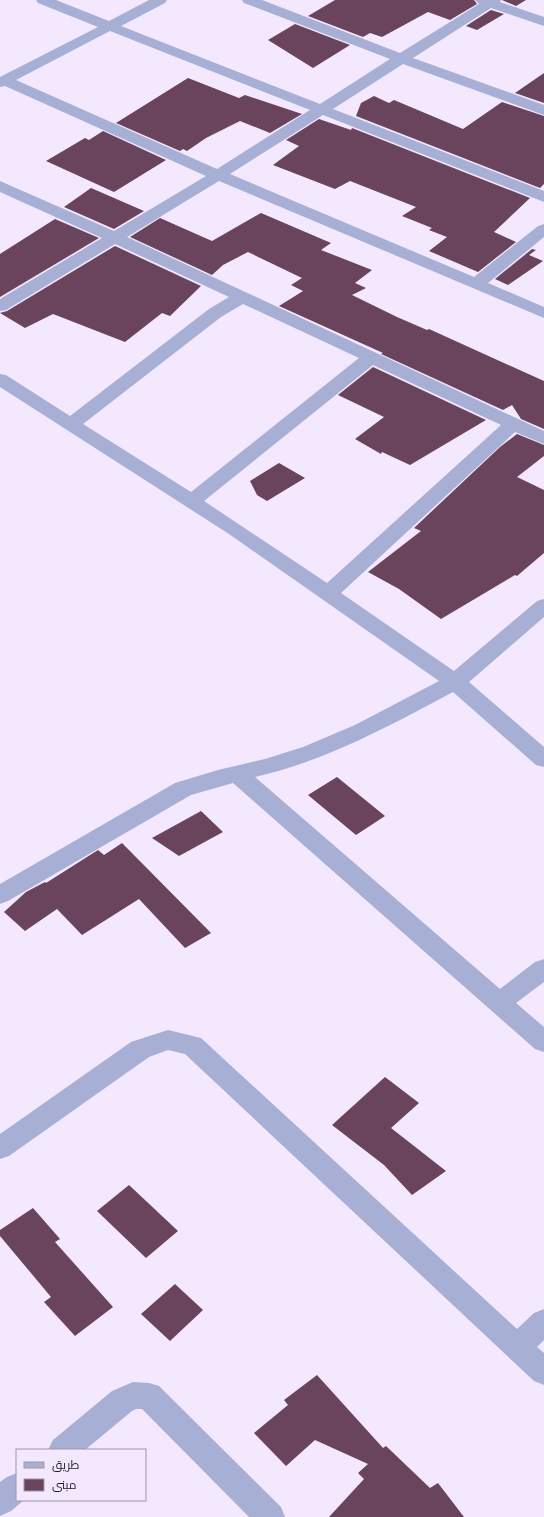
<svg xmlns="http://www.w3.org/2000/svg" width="544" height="1517" font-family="'Space Grotesk',Cairo,sans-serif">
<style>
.building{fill:#69445c}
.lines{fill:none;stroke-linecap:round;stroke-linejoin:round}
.minor{fill:#a8afd5;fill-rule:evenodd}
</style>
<rect width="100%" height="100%" fill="#f3e8fe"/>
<g class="building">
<polygon points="335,0 474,0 477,4 450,20 428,12 382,37 370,33 363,37 308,16"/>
<polygon points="502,0 526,0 516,6"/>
<polygon points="491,10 504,14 477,30 466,26"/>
<polygon points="295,24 350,45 313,68 268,40"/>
<polygon points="544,73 544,103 515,93"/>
<polygon points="188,78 239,98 245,95 302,114 270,133 240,121 206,138 187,151 183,149 180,151 116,123"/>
<polygon points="374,96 389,103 394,100 463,129 502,102 544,116 544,184 540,188 356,116 361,103"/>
<polygon points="319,119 351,130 352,128 530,198 494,232 516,242 478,272 429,251 447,237 429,230 432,228 402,216 416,207 350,181 335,189 273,165 299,146 286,140"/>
<polygon points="103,131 166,160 114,192 46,161 85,138 89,140"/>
<polygon points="91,188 144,211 114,229 64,207"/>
<polygon points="261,213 331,243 321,250 372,270 355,283 366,288 352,295 397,317 427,330 429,329 544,381 544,429 521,419 512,405 503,410 381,354 383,353 279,306 303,291 291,285 302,278 248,252 223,265 212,275 130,237 160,218 212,241"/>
<polygon points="55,219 99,238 0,297 0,254"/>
<polygon points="115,246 201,286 170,316 162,313 125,342 53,314 25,328 0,313 7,311"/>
<polygon points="532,249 536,250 529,255 543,261 508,285 495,279"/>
<polygon points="373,367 486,420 410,465 382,452 381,454 355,439 384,417 338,395"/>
<polygon points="517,434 544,445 544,456 517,477 544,490 544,553 517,576 515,575 441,619 399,589 368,572 421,531 414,528 500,447"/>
<polygon points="279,463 305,478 267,501 257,495 250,481"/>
<polygon points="337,777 385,816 356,835 308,795"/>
<polygon points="201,811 223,832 179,856 152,838"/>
<polygon points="122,843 211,933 185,948 139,899 82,935 57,909 25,931 4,912 26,892 45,882 46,883 98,850 104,855"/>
<polygon points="385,1077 419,1103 391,1128 446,1171 412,1195 384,1165 332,1125"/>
<polygon points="129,1185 178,1231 146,1258 97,1211"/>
<polygon points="33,1208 60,1239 55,1242 113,1307 75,1336 44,1302 51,1297 0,1236 0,1230"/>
<polygon points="175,1284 203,1310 170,1341 141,1314"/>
<polygon points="317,1375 383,1448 386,1446 430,1488 438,1483 464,1517 329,1517 364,1479 358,1473 368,1464 315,1440 286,1466 254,1433 288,1405 284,1400"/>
</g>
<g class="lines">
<g class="minor">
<path d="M 36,0 L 56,0 L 109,21 L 149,0 L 167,0 L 165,3 L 121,26 L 320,104 L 390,59 L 244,3 L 242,0 L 262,0 L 400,53 L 479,4 L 475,0 L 501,0 L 500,2 L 544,17 L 544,26 L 491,8 L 413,58 L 544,105 L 544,115 L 403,64 L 333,109 L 544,191 L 544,202 L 323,115 L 230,174 L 474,277 L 538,226 L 544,224 L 544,237 L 488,283 L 544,307 L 544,318 L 219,181 L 127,237 L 544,431 L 544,444 L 515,432 L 341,593 L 454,671 L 537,601 L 544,599 L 544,617 L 469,682 L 544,747 L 544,767 L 536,765 L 453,692 C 389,726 326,761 255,777 L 500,989 L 535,962 L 544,959 L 544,982 L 516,1003 L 544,1027 L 544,1052 L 535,1049 L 233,783 L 191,795 L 8,901 L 0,904 L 0,884 L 175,783 L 218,770 L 265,759 L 303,747 L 355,725 L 439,681 L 229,534 L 0,387 L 0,374 L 6,375 L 70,416 L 209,309 L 229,297 L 115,244 L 6,310 L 0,311 L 0,299 L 102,238 L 0,192 L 0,181 L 114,231 L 206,176 L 5,86 L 0,87 L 0,77 L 98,27 L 38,3 ZM 110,31 L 310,110 L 217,169 L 16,80 ZM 243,304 L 359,358 L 191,492 L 83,424 L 221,317 ZM 373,365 L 501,425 L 327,583 L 204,501 Z"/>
<polygon points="168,1030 201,1038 517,1329 534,1313 544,1309 544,1340 537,1347 544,1353 544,1385 534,1381 185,1054 168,1050 149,1057 9,1156 0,1159 0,1134 131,1042"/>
<polygon points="133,1382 149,1383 159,1386 281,1507 285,1517 249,1517 142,1409 136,1409 132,1411 85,1450 48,1450 53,1440 112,1391"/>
<polygon points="17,1473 17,1500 24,1500 11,1511 0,1516 0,1482 7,1477"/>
</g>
</g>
<rect x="16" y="1449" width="130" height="52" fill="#f3e8fe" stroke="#9f96a7"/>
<rect x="24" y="1462" width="20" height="6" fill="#a8afd5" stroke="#9f96a7"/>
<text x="52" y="1469" font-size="12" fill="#201c24">طريق</text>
<rect x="24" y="1479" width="20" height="12" fill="#69445c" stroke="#9f96a7"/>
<text x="52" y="1489" font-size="12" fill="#201c24">مبنى</text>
</svg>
